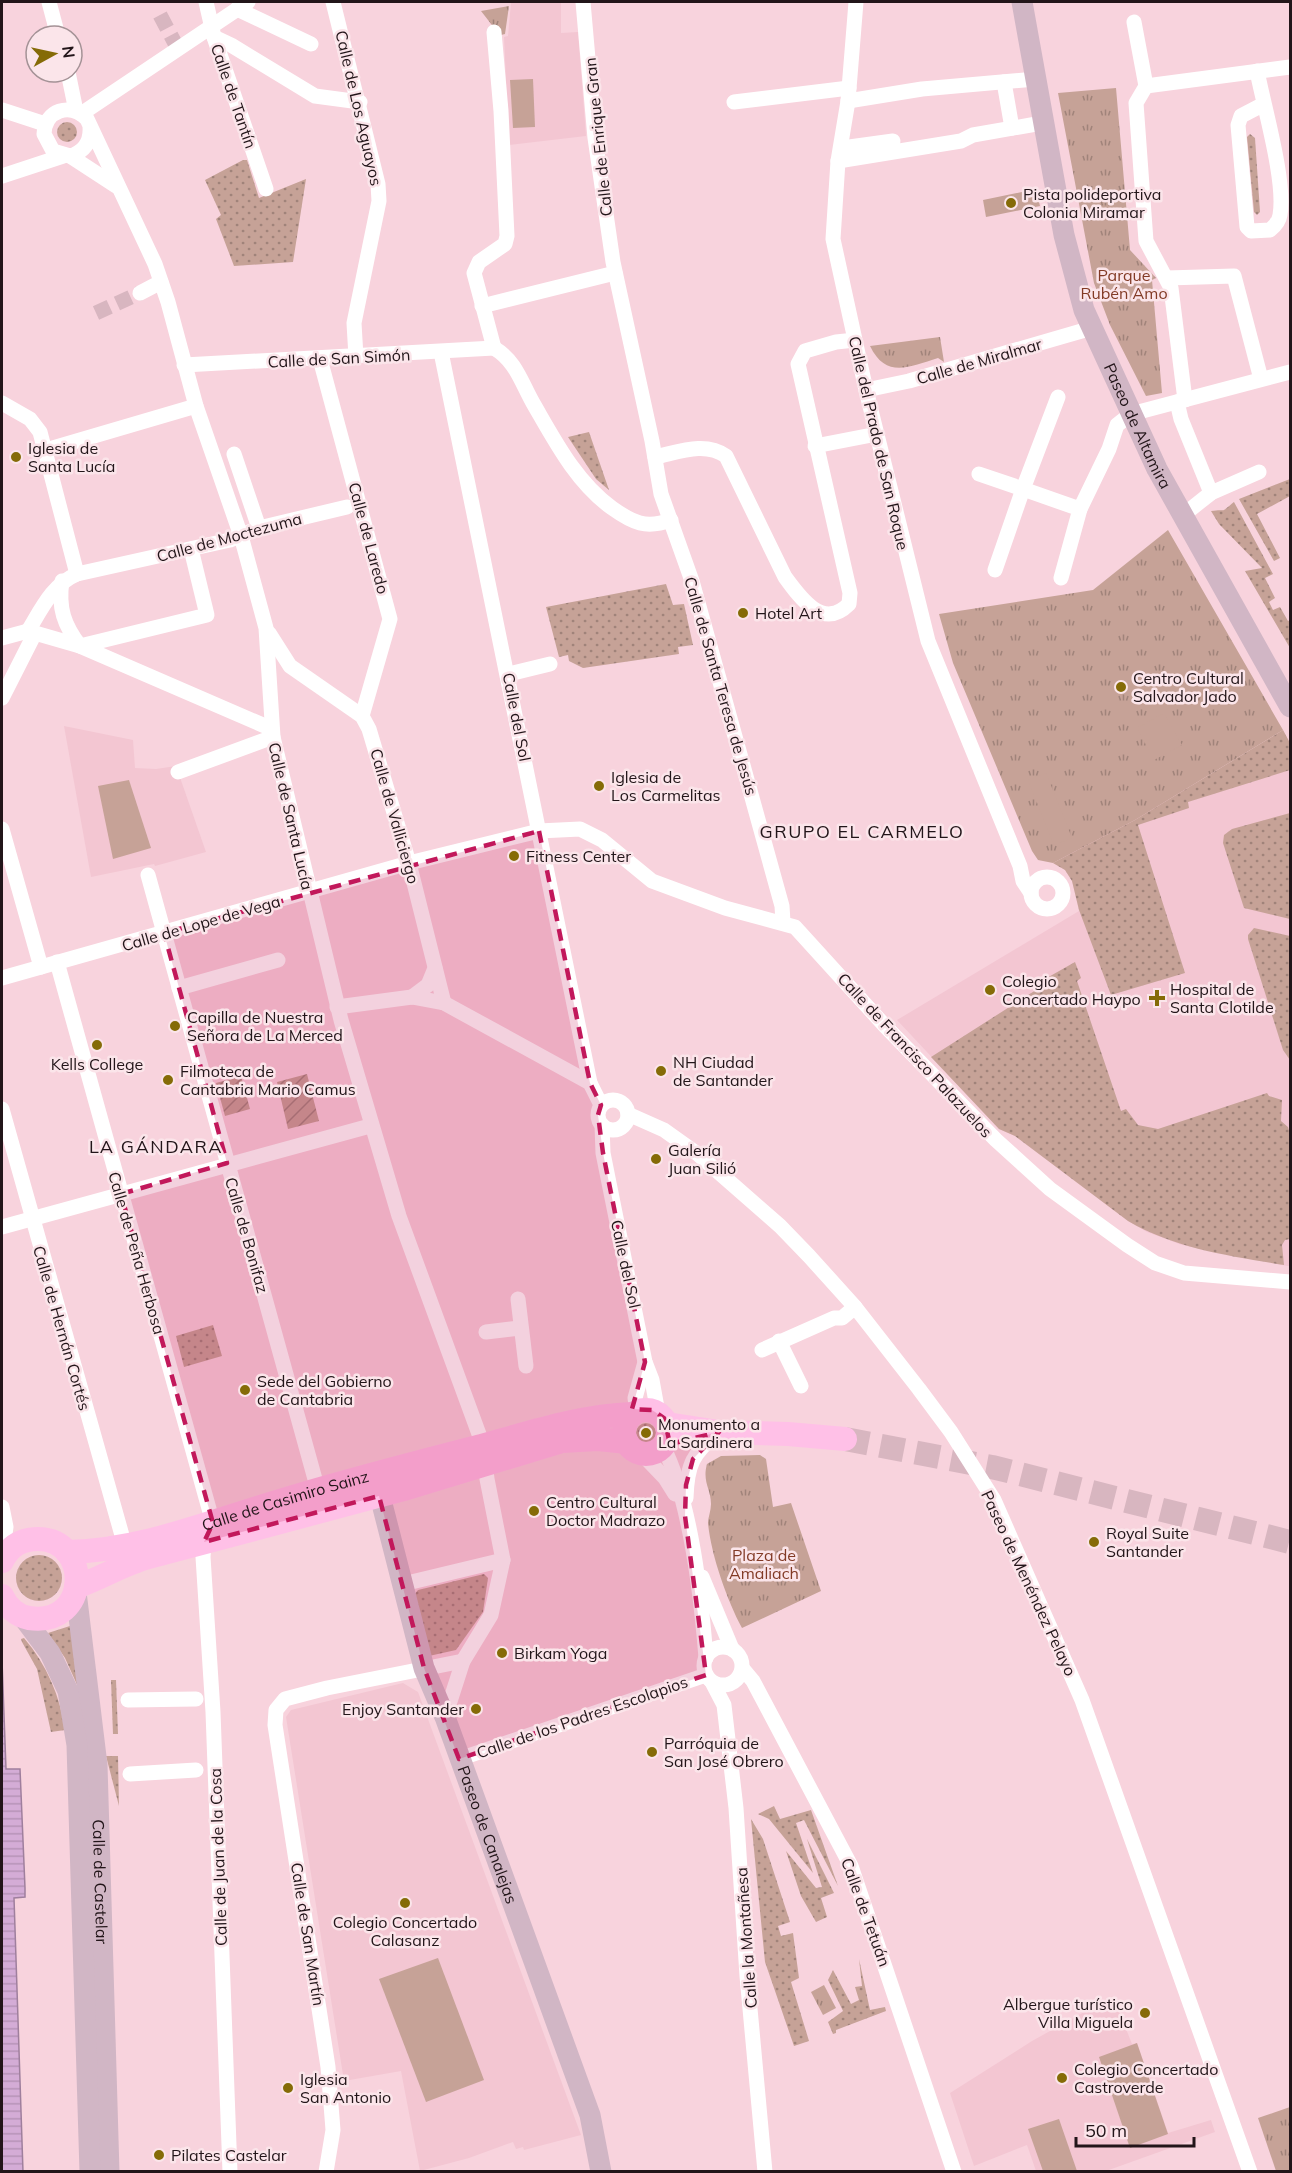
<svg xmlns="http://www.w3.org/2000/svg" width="1292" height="2173" font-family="Mulish,sans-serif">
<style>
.built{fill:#f3c6d2}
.grass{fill:url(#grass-dots)}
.park{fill:url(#park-tufts)}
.garden{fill:url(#garden-furrows)}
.pitch{fill:#c6a297}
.water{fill:url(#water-rules);stroke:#9f7f9d;stroke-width:1.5}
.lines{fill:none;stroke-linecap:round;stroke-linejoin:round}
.street-tunnel{stroke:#d8b6c0;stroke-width:15;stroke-dasharray:15 8;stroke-linecap:butt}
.primary-tunnel{stroke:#d8b6c0;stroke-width:24;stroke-dasharray:24 12;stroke-linecap:butt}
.street{stroke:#fff;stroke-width:15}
.secondary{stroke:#d1b6c5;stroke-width:21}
.primary{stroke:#ffc0e7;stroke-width:24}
.marked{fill:#c2185b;fill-opacity:0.2;stroke:#c2185b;stroke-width:4.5;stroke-dasharray:12 8;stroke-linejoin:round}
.poi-dot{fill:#856b07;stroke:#fbe5ea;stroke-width:2}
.labels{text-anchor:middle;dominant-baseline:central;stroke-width:5;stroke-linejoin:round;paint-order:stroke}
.street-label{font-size:16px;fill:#221519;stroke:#fbe5ea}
.poi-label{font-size:16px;fill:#221519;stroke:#fbe5ea;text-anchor:start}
.park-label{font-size:16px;fill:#823a25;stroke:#fbe5ea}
.neighbourhood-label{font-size:18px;letter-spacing:1.5px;fill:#221519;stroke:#fbe5ea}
</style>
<defs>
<pattern id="grass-dots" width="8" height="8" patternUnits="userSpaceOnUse" patternTransform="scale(1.5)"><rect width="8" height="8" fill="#c6a297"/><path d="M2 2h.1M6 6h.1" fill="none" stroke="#a0837a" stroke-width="1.8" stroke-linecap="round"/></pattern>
<pattern id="park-tufts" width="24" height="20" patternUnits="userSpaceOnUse" patternTransform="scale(1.5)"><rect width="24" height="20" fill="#c6a297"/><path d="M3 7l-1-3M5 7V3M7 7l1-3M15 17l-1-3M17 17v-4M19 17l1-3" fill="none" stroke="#a0837a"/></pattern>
<pattern id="garden-furrows" width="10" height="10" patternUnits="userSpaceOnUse" patternTransform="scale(1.5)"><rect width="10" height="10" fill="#c6a297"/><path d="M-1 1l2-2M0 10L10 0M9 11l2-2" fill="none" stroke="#a0837a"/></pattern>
<pattern id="water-rules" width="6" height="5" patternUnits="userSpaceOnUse" patternTransform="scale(1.5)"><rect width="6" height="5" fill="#d4acd6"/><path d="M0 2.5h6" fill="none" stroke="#b693b7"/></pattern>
</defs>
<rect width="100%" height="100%" fill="#f8d3dd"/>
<g class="built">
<polygon points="561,2 561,33 578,32 586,136 509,145 504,37 508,36 511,3"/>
<polygon points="64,726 133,740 135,768 156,769 176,766 206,852 155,866 154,864 91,877"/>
<polygon points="1283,730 1290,743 1290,1266 1287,1266 1182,1245 1147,1232 1128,1221 1015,1136 999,1129 897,1020 1079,911 1072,881 1065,870 1053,863 1244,756"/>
<polygon points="403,1683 418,1692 581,2135 524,2150 523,2147 516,2149 513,2142 469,2158 420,2171 401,2071 344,2081 286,1717 291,1710"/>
<polygon points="1113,1996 1132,2044 1137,2043 1168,2133 1211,2120 1215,2132 1106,2171 1036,2171 1027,2145 974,2166 950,2093 1032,2041"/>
</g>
<g class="grass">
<circle cx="67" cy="132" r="10"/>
<polygon points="1250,134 1255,138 1260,212 1257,215 1254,212 1247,137"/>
<polygon points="243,160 247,160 259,198 306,179 293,262 234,266 216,219 221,215 205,180"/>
<polygon points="589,432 609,490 596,479 568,437"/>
<polygon points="1290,479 1290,496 1257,514 1280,558 1274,561 1239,499"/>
<path d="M 1234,502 L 1273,574 L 1265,578 L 1275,598 L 1269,602 L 1273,610 L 1280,607 L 1288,621 L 1290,620 L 1290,648 L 1245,571 L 1262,568 L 1219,524 L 1211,511 C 1229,508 1218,515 1234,502 Z"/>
<polygon points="666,584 673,605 684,604 693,645 678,647 679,654 583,668 569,661 568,655 559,657 546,607"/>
<polygon points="1283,730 1290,743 1290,770 1188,802 1189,808 1138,825 1185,973 1111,995 1079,910 1072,881 1065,870 1053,863 1135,820"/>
<polygon points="1290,813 1290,919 1244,908 1223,843 1224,835 1232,829"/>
<polygon points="1254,928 1290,936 1290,1060 1283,1050 1248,939 1248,935"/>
<path d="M 1075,962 L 1081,978 L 1077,981 L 1121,1111 L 1126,1109 L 1138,1125 L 1158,1129 L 1267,1093 L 1269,1096 L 1282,1100 L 1281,1121 L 1288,1127 L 1290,1134 L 1290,1239 L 1285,1240 L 1282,1245 L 1284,1265 C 1230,1256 1176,1249 1128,1221 L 1015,1136 L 999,1129 L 931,1057 L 1047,983 L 1045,979 Z"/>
<polygon points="213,1325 222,1356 184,1367 176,1336"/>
<circle cx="646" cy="1433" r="10"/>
<circle cx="39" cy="1578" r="23"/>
<polygon points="484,1574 488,1578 483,1612 456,1650 429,1656 414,1595 418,1590"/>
<polygon points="73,1625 79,1689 65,1658 48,1633"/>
<path d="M 24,1638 C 47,1665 60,1696 65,1730 L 51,1732 L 37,1669 L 22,1642 L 21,1639 Z"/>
<polygon points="111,1680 116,1680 118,1734 113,1734"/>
<polygon points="106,1756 118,1756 119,1806"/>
<polygon points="774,1806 780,1819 811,1810 838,1886 804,1820 796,1823 813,1873 769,1819 758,1814"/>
<polygon points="751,1819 763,1839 790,1922 778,1926 781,1936 793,1933 799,1978 791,1982 809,2041 794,2046 765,1962"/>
<polygon points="807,1839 834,1893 821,1898 827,1917 816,1922 801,1896 786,1851 816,1888 822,1887"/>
<polygon points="859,1959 870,2010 885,2007 886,2011 836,2030 836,2033 833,2034 828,2022 843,2011 828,1980 833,1970 851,2004 859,2000 855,1987 862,1986"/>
</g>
<g class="park">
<polygon points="509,6 505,34 497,36 495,29 481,11"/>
<polygon points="1116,88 1130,250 1156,278 1152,280 1162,393 1146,396 1110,325 1094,283 1058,93"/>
<path d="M 940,337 L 944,362 L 938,358 C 909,367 886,379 870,346 Z"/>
<polygon points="1168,530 1283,730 1135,820 1053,863 1038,860 1032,851 953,663 939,614 1093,590"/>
<path d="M 760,1455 L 766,1459 L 773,1507 L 791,1503 L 821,1591 L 742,1628 C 727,1600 711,1555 708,1523 C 708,1517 711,1511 711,1504 C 711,1489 702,1482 707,1464 L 721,1456 Z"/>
<polygon points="824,1985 836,2008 823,2015 811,1992"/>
<polygon points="1290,2107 1290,2171 1276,2171 1258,2118"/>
</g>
<g class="garden">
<polygon points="307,1074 319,1121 288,1129 277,1082"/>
<polygon points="241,1076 250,1109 225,1116 216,1083"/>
</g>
<g class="pitch">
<polygon points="533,79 535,127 513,128 510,80"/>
<polygon points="1036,189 1040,206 986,217 983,200"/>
<polygon points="1164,713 1182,745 1154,760 1137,728"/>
<polygon points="1046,773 1072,838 1054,845 1028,780"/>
<polygon points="129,780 151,848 113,859 98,786"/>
<polygon points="438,1958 484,2080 426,2102 379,1979"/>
<polygon points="1137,2043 1168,2134 1130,2148 1099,2057"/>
<polygon points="1059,2119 1077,2171 1043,2171 1028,2129"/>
</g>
<polygon class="water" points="2,1661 6,1769 20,1769 25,1888 25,1897 14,1898 23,2172 2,2171"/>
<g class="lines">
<g class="street-tunnel">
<polyline points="160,15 178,49"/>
<polyline points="96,313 140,293"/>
</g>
<polyline class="primary-tunnel" points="845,1439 992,1467 1290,1542"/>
<g class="street">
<polyline points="49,2 58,36"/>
<polyline points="206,2 214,37 266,189"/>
<polyline points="333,2 378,184 379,201 354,323 356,357"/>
<polyline points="583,2 595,138 613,262 652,441 661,494 692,581 782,906 783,922"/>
<polyline points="856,2 848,101 838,161 833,239 866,390 928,641 1020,866 1023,881 1031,893"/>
<polyline points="237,9 311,44"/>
<polyline points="1134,22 1146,86 1136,103 1146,241 1171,288 1185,400"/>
<polyline points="494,32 501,111 507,236 505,244 479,262 474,273 494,348"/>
<polyline points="214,37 231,45 315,96 360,102"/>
<path d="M 1257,71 C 1264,107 1286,182 1280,215 C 1279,222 1275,226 1270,230 L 1251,231 L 1247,227 L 1238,125 L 1241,116 L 1264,104"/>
<polyline points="68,72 76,111"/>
<polyline points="1004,82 1012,128"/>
<polyline points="1146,86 1290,67"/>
<polyline points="848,101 922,89 1035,79"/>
<polyline points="734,102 849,88"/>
<polyline points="2,110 45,124"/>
<polyline points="81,114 248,2"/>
<path d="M 90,127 C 91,142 84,152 70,156 L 53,151 L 44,134 C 45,110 70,102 87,119 L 155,264 L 168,302 L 196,406 L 241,536 L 266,628 L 273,737 L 341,1020 L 399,1216 L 483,1445 L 487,1479 L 503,1560 L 491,1615 L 463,1661 L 445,1717"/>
<polyline points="842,148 893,141"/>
<polyline points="70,156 116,186"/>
<polyline points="838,161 961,141 973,135 1042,123"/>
<polyline points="2,176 63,156"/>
<polyline points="1167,278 1234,276 1261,379"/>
<polyline points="140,293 161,282"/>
<polyline points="482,306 615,273"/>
<path d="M 494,348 C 516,361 521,382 533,403 C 555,441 576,482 612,508 C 633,523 646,529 671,520"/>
<polyline points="441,352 590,1083"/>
<polyline points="320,359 390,619 362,716"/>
<polyline points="184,365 494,348"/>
<polyline points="866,390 909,381 1092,328"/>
<polyline points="1058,397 1023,489 1080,509 1109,449 1117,425 1131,414 1290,372"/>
<polyline points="1177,402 1181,419 1211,493"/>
<polyline points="2,403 30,419 40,432 77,574"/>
<polyline points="815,446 877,434"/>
<polyline points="46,450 196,406"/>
<polyline points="234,454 259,528"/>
<path d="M 655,457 C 679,452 705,441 726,456 L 785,577 C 801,599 823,630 849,604 L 850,593 L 798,364 L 805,351 L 836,342 L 855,340"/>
<polyline points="979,474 1023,489 995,570"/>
<polyline points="1182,516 1211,493 1259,472"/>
<polyline points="1061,578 1080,509"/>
<path d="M 62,581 C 58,608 64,625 80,646"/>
<path d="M 28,631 C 42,608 52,585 77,574 L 230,540 L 259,528 L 347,507"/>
<polyline points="28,631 80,646 272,729"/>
<polyline points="269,633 290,666 362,716 369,729 409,863 444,1003"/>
<polyline points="2,638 28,631"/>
<polyline points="80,646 207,615 191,549"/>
<polyline points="509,674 550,664"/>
<polyline points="2,698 35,633"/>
<polyline points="178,772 273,737"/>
<polyline points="2,829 41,967"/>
<polyline points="148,875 318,1490"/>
<circle cx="1047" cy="893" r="16"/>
<polyline points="57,962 213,1523 204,1542 203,1557 213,1712 230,2172"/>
<polyline points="2,978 409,863 539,831 580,829 602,840 652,881 725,908 795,927 885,1026 996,1140 1050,1189 1127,1245 1155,1263 1184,1273 1290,1282"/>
<polyline points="179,988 278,960"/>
<polyline points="412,997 428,985 435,968"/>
<polyline points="337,1007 412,997 444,1003 590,1083 601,1105"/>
<circle cx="613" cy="1115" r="15"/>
<polyline points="2,1109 125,1546"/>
<polyline points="628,1114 664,1130 699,1155 780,1226 809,1256 855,1307 919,1389 951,1432 994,1500 1082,1700 1250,2172"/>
<polyline points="602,1125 603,1153 645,1362 652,1380 658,1413"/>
<polyline points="2,1227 370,1126"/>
<polyline points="518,1299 526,1366"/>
<polyline points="486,1332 520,1328"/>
<polyline points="779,1341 801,1386"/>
<polyline points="762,1350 834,1318 842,1318 855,1307"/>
<polyline points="637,1412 635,1398 645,1362"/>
<path d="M 663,1446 C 691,1502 701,1595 706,1658"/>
<polyline points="642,1454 665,1478 675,1494"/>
<path d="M 686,1498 C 687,1464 693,1453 719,1432"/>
<polyline points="2,1507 6,1527 4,1541"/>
<polyline points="702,1577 732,1649"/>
<polyline points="403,1584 503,1560"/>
<circle cx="723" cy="1666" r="19"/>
<polyline points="743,1669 753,1681 851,1866 954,2172"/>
<polyline points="712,1682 724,1705 736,1808 747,1976 765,2172"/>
<polyline points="128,1700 196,1699"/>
<polyline points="459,1759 706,1675"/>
<polyline points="130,1774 196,1770"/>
<polyline points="326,2172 333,2130 328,2067 275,1725 276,1710 285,1699 327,1688 463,1661"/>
</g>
<g class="secondary">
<path id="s1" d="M 1022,2 L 1064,235 L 1084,310 L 1157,469 L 1290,707"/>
<path id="s2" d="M 380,1496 L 424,1668 L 445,1717 L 590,2115 L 601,2172"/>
<path id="s3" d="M 76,1592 L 97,1765 L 109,2172"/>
<polyline points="23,1617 50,1653 68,1691 77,1745 90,2172"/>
</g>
<g class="primary">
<circle cx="646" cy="1432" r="22"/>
<polyline points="667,1424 719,1432 788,1434 845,1439"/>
<path id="s4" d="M 67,1552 C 137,1551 204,1524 270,1504 C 340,1482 411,1464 481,1446 C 532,1432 580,1416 632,1414"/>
<path d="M 2,1561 C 10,1546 21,1539 38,1539 C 91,1539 91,1627 29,1618 C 17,1616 7,1607 2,1596"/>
<path d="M 76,1587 C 102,1578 123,1564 149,1557 L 404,1489 L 562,1441 L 598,1439 L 627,1442"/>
</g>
</g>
<path class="marked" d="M 539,831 L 590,1083 L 601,1105 L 598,1115 L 603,1153 L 645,1362 L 632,1409 L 652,1410 L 664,1418 L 670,1444 L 719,1432 L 693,1459 L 686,1485 L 685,1516 L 706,1675 L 459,1759 L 424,1668 L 379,1496 L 204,1542 L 213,1523 L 121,1194 L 227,1163 L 164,933 Z"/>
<g class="poi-dot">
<circle cx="1011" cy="203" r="6"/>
<circle cx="16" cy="457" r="6"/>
<circle cx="743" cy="613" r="6"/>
<circle cx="1121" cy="687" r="6"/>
<circle cx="599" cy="786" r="6"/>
<circle cx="514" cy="856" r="6"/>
<circle cx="990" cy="990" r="6"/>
<path d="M1154 989h6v6h6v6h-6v6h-6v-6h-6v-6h6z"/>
<circle cx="175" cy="1026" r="6"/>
<circle cx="97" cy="1045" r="6"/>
<circle cx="661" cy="1071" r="6"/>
<circle cx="168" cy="1080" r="6"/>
<circle cx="656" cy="1159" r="6"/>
<circle cx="245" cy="1390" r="6"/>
<circle cx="646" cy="1433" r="6"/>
<circle cx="534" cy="1511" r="6"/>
<circle cx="1094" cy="1542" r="6"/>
<circle cx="502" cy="1653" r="6"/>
<circle cx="476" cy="1709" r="6"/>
<circle cx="652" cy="1752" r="6"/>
<circle cx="405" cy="1903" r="6"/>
<circle cx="1145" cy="2013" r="6"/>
<circle cx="1062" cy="2078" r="6"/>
<circle cx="288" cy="2088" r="6"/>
<circle cx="159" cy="2155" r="6"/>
</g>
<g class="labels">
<g class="street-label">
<text transform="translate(234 96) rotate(71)">Calle de Tantín</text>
<text transform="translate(359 108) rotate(77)">Calle de Los Aguayos</text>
<text transform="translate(598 137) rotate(-96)">Calle de Enrique Gran</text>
<text transform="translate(339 358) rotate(-3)">Calle de San Simón</text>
<text transform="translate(979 361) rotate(-16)">Calle de Miralmar</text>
<text stroke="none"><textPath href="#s1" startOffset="442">Paseo de Altamira</textPath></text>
<text transform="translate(879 443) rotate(77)">Calle del Prado de San Roque</text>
<text transform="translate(229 537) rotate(-15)">Calle de Moctezuma</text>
<text transform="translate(369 538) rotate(75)">Calle de Laredo</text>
<text transform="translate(721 686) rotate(74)">Calle de Santa Teresa de Jesús</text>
<text transform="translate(517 717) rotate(79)">Calle del Sol</text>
<text transform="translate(291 816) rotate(77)">Calle de Santa Lucía</text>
<text transform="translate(395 816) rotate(74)">Calle de Valliciergo</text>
<text transform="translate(201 923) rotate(-16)">Calle de Lope de Vega</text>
<text transform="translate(915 1055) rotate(47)">Calle de Francisco Palazuelos</text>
<text transform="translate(247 1235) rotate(74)">Calle de Bonifaz</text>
<text transform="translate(137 1253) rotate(74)">Calle de Peña Herbosa</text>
<text transform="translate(626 1264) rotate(78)">Calle del Sol</text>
<text transform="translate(62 1328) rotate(74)">Calle de Hernán Cortés</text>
<text stroke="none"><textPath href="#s4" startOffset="225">Calle de Casimiro Sainz</textPath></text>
<text transform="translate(1029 1583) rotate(65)">Paseo de Menéndez Pelayo</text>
<text transform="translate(582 1717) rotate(-19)">Calle de los Padres Escolapios</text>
<text stroke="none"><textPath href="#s2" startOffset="356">Paseo de Canalejas</textPath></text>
<text transform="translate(218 1857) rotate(-92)">Calle de Juan de la Cosa</text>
<text stroke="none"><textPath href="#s3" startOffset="291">Calle de Castelar</textPath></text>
<text transform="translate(866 1912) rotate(70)">Calle de Tetuán</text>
<text transform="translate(308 1934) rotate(81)">Calle de San Martín</text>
<text transform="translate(746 1938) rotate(-94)">Calle la Montañesa</text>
</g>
<g class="poi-label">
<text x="1023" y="194">Pista polideportiva<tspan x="1023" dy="18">Colonia Miramar</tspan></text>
<text x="28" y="448">Iglesia de<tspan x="28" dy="18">Santa Lucía</tspan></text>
<text x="755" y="613">Hotel Art</text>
<text x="1133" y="678">Centro Cultural<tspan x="1133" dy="18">Salvador Jado</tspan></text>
<text x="611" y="777">Iglesia de<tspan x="611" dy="18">Los Carmelitas</tspan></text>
<text x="526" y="856">Fitness Center</text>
<text x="1002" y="981">Colegio<tspan x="1002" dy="18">Concertado Haypo</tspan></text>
<text x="1170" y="989">Hospital de<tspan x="1170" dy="18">Santa Clotilde</tspan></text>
<text x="187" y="1017">Capilla de Nuestra<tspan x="187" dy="18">Señora de La Merced</tspan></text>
<text x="673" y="1062">NH Ciudad<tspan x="673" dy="18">de Santander</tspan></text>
<text x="97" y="1064" text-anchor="middle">Kells College</text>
<text x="180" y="1071">Filmoteca de<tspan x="180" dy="18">Cantabria Mario Camus</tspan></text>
<text x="668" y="1150">Galería<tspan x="668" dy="18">Juan Silió</tspan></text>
<text x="257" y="1381">Sede del Gobierno<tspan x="257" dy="18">de Cantabria</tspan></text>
<text x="658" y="1424">Monumento a<tspan x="658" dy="18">La Sardinera</tspan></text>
<text x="546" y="1502">Centro Cultural<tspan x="546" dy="18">Doctor Madrazo</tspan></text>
<text x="1106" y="1533">Royal Suite<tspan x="1106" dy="18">Santander</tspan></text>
<text x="514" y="1653">Birkam Yoga</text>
<text x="464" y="1709" text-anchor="end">Enjoy Santander</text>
<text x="664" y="1743">Parróquia de<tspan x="664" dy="18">San José Obrero</tspan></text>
<text x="405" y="1922" text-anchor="middle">Colegio Concertado<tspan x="405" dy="18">Calasanz</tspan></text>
<text x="1133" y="2004" text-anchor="end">Albergue turístico<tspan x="1133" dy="18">Villa Miguela</tspan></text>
<text x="1074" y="2069">Colegio Concertado<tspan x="1074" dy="18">Castroverde</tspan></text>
<text x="300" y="2079">Iglesia<tspan x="300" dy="18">San Antonio</tspan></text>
<text x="171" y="2155">Pilates Castelar</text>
</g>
<g class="park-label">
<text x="1124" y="275">Parque<tspan x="1124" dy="18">Rubén Amo</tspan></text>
<text x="764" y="1555">Plaza de<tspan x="764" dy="18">Amaliach</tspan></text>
</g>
<g class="neighbourhood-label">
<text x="862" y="831">GRUPO EL CARMELO</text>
<text x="156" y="1146">LA GÁNDARA</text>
</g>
</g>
<rect width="1292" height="2173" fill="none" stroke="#221519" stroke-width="6"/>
<g transform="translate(54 54) rotate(82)"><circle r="28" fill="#fbe5ea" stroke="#a49296" stroke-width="1.5"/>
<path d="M0-4.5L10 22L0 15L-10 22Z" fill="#856b07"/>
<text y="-9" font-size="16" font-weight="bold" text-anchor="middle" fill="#221519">N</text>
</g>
<path d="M1076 2137v9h118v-9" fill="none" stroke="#221519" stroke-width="3"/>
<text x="1085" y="2137" font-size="18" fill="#221519" stroke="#fbe5ea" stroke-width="4.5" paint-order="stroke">50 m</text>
</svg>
